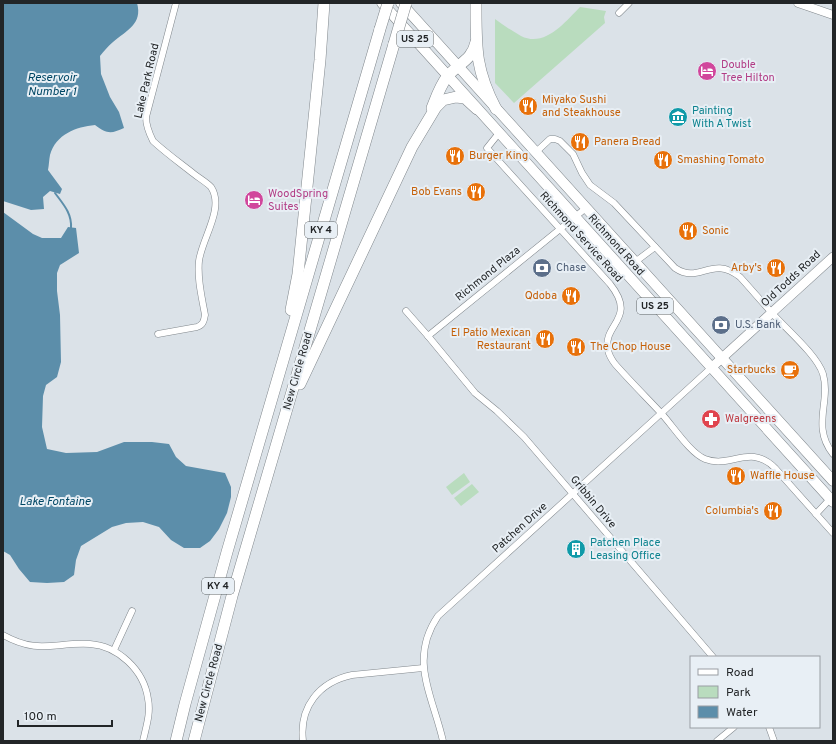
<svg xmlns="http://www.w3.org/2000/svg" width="836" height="744" font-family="Overpass,sans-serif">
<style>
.green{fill:#b9dcbe}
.water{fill:#5c8eaa}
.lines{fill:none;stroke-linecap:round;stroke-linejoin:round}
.stream{stroke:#5c8eaa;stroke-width:2}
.minor-casing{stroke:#80878c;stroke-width:7}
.tertiary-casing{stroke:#80878c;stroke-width:9}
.secondary-casing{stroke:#80878c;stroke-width:10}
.trunk-casing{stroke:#80878c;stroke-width:11}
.motorway-casing{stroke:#80878c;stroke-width:12}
.minor{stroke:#fff;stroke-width:6}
.tertiary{stroke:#fff;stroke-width:8}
.secondary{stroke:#fff;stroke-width:9}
.trunk{stroke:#fff;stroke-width:10}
.motorway{stroke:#fff;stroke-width:11}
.motorway-bridge-casing{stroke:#80878c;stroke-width:12;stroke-linecap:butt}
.motorway-bridge{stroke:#fff;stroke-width:11}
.labels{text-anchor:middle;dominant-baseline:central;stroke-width:4;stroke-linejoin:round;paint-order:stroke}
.shield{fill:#e8eff5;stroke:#5d6265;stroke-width:1}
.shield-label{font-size:10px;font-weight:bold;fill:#222527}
.hotel-label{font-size:11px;fill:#b23c85;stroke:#e8eff5;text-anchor:start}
.street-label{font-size:11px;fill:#222527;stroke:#e8eff5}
.food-label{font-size:11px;fill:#c56008;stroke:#e8eff5;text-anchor:start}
.culture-label{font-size:11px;fill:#0d838f;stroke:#e8eff5;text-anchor:start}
.service-label{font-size:11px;fill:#4e5e75;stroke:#e8eff5;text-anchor:start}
.health-label{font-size:11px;fill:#be3a42;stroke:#e8eff5;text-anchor:start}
.water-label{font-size:12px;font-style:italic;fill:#004765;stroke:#e8eff5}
</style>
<rect width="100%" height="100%" fill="#dbe2e8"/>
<g class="green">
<path d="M 580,7 L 606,11 L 604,17 L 605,23 L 514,103 L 495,83 L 495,19 C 503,25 512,31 521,36 C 545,48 565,22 580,7 Z"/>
<polygon points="464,473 470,482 452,495 446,487"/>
<polygon points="472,484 479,492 461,506 454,498"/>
</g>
<g class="water">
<path d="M 3,3 L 137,3 C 143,24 126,31 113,42 C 108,46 104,51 100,56 L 101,74 L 110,97 L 119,112 L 124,128 C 111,134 107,134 95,125 C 76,127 56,134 50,155 C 49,160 49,165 48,170 L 62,189 L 60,194 L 50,191 L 43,197 L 44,209 L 31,210 L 3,201 Z"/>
<polygon points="3,212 33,234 42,238 61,238 68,227 76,228 79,253 60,265 57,273 57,291 60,315 61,362 57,377 46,385 43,396 42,427 47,449 66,453 97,452 124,442 152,442 169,444 176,457 186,466 225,473 231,487 231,497 227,513 219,529 210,541 200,548 184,548 171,540 159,527 143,522 126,523 112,527 81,546 76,560 74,575 64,582 47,583 30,582 19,569 10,555 3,551"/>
</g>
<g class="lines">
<path class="stream" d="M 55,193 C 63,204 72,213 71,228"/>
<defs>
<g id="minor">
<polyline points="619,13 629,3"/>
<path d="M 499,133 L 487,148 L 610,284 C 638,319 602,324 608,350 C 609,356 612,360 615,364 C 630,381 646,397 661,413 C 673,426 690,453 705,459 C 731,469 750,443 775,468 L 833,533"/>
<path d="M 536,152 L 550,139 L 555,139 L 560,141 L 573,154 L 582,173 L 590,185 L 614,203 L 675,268 C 700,285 711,254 740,277 C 751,289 761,301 772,313 C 786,329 817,355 823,374 C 831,402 811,426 833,454"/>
<polyline points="635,262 655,247"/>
<polyline points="406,311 428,336 586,208"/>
<path d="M 158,334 L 197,327 C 203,325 204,321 205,315 C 202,298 197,279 199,261 C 202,238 225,208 211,187 C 206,182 199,178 194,174 C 180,163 166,153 153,141 C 149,133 146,126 146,117 L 176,3"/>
<polyline points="428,336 475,393 497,411 524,437 713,657"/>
<polyline points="816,514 830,499"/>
<path d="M 3,635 C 39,655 54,642 90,644 C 118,646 144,670 148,699 C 151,713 146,727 143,741"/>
<polyline points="114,650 132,611"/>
<polyline points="769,727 774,741"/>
<path d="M 303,741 C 299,707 319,682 352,675 L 423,668"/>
<path d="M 443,741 C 433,696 408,660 438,616 L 711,368"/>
<polyline points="717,741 734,727"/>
</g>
<polyline id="tertiary" points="798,3 833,15"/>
<polyline id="secondary" points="711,368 833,257"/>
<g id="trunk">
<polyline points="382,3 833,502"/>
<polyline points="401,3 833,481"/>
</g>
<g id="motorway">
<path d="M 476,3 C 476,47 475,69 496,109"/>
<path d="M 432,108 C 436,98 440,86 447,77 C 458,63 472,61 476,42"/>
<polyline points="291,310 298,274 320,60 324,3"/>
<polyline points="300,384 412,147 436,107 443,100 456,97 465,98 477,109"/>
<polyline points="176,741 185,704 227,552 380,29"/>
<polyline points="194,741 232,596 394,44"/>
</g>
</defs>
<use href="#minor" class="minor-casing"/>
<use href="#tertiary" class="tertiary-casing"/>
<use href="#secondary" class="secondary-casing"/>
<use href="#trunk" class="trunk-casing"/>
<use href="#motorway" class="motorway-casing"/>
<use href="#minor" class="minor"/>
<use href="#tertiary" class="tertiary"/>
<use href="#secondary" class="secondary"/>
<use href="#trunk" class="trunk"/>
<use href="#motorway" class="motorway"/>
<defs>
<g id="motorway-bridge">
<polyline points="380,29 388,3"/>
<polyline points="394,44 406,3"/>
</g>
</defs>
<use href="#motorway-bridge" class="motorway-bridge-casing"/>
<use href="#motorway-bridge" class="motorway-bridge"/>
</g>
<defs>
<symbol id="hotel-disc" viewBox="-11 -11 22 22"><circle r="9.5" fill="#d1479c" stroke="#e8eff5"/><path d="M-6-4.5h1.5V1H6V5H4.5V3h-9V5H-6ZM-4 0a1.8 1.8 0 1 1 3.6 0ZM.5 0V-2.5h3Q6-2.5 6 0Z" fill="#fff"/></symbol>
<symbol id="restaurant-disc" viewBox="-11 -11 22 22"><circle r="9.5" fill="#e8710a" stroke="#e8eff5"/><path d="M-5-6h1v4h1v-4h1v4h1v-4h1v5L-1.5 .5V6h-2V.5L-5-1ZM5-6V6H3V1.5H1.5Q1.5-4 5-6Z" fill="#fff"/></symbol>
<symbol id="museum-disc" viewBox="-11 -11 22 22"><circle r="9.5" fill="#0f9aa8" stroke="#e8eff5"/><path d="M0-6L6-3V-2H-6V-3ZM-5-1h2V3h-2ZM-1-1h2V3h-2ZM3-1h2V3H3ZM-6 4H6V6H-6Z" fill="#fff"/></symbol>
<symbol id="bank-disc" viewBox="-11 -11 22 22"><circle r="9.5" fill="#5c6f8a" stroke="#e8eff5"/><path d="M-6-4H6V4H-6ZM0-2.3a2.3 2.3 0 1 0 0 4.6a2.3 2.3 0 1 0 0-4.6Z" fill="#fff"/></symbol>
<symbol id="cafe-disc" viewBox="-11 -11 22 22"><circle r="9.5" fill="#e8710a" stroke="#e8eff5"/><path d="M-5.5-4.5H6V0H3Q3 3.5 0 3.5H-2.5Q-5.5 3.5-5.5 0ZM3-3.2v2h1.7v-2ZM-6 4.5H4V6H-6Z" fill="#fff"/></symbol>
<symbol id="pharmacy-disc" viewBox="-11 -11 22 22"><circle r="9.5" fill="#e0444e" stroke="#e8eff5"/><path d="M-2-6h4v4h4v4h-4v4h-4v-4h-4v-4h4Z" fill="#fff"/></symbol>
<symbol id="building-disc" viewBox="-11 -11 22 22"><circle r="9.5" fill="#0f9aa8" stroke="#e8eff5"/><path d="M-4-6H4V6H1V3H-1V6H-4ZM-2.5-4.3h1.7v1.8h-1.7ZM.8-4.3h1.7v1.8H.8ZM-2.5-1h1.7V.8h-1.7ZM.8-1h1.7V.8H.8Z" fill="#fff"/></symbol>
</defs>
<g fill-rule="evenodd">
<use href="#hotel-disc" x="696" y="60" width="22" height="22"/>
<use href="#restaurant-disc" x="517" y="95" width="22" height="22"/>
<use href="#museum-disc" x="667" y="106" width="22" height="22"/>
<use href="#restaurant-disc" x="569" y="131" width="22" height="22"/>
<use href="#restaurant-disc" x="444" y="145" width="22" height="22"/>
<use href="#restaurant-disc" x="652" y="149" width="22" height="22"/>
<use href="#restaurant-disc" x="465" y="181" width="22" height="22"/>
<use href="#hotel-disc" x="243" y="189" width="22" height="22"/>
<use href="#restaurant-disc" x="677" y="220" width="22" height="22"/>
<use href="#bank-disc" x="531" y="257" width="22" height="22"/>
<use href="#restaurant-disc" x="765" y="257" width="22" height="22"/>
<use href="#restaurant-disc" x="560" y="285" width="22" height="22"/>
<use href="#bank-disc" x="710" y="314" width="22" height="22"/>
<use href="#restaurant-disc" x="534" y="328" width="22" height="22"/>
<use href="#restaurant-disc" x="565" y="336" width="22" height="22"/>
<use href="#cafe-disc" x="779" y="359" width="22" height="22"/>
<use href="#pharmacy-disc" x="700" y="408" width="22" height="22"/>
<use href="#restaurant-disc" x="725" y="465" width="22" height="22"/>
<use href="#restaurant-disc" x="762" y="500" width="22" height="22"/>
<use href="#building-disc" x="565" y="538" width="22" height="22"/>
</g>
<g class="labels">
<g class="shield">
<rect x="397" y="31" width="36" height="16" rx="3"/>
<rect x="305" y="222" width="32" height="16" rx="3"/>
<rect x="637" y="298" width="36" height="16" rx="3"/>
<rect x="202" y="578" width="32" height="16" rx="3"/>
</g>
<g class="shield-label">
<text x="415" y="39">US 25</text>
<text x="321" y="230">KY 4</text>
<text x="655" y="306">US 25</text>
<text x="218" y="586">KY 4</text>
</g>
<g class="hotel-label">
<text x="721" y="65">Double<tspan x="721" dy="13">Tree Hilton</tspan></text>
<text x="268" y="194">WoodSpring<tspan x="268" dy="13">Suites</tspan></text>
</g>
<g class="street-label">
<text transform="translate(147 81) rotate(-77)">Lake Park Road</text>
<text transform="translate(581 237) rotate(48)">Richmond Service Road</text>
<text transform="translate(616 245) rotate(48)">Richmond Road</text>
<text transform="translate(488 274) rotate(-39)">Richmond Plaza</text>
<text transform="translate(791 279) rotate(-43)">Old Todds Road</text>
<text transform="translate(298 371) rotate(-74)">New Circle Road</text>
<text transform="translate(593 502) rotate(50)">Gribbin Drive</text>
<text transform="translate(520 528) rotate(-42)">Patchen Drive</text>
<text transform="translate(209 683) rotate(-75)">New Circle Road</text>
</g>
<g class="food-label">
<text x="542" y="100">Miyako Sushi<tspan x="542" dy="13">and Steakhouse</tspan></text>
<text x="594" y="142">Panera Bread</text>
<text x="469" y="156">Burger King</text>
<text x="677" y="160">Smashing Tomato</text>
<text x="462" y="192" text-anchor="end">Bob Evans</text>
<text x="702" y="231">Sonic</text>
<text x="762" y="268" text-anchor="end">Arby's</text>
<text x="557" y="296" text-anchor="end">Qdoba</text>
<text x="531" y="333" text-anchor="end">El Patio Mexican<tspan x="531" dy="13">Restaurant</tspan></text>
<text x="590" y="347">The Chop House</text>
<text x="776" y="370" text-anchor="end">Starbucks</text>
<text x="750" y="476">Waffle House</text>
<text x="759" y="511" text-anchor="end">Columbia's</text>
</g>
<g class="culture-label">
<text x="692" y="111">Painting<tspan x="692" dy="13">With A Twist</tspan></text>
<text x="590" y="543">Patchen Place<tspan x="590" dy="13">Leasing Office</tspan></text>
</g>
<g class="service-label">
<text x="556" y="268">Chase</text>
<text x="735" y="325">U.S. Bank</text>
</g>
<g class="health-label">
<text x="725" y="419">Walgreens</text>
</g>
<g class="water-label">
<text x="52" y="78">Reservoir<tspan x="52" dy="14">Number 1</tspan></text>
<text x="55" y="502">Lake Fontaine</text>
</g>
</g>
<rect width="836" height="744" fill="none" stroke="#222527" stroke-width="8"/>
<rect x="690" y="656" width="130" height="72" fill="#e8eff5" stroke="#999ea3"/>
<rect x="698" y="669" width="20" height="6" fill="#ffffff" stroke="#999ea3"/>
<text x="726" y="676" font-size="12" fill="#222527">Road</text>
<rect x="698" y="686" width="20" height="12" fill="#b9dcbe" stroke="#999ea3"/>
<text x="726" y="696" font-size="12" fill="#222527">Park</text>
<rect x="698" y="706" width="20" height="12" fill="#5c8eaa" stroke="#999ea3"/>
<text x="726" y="716" font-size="12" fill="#222527">Water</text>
<path d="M18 720v6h94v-6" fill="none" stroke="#222527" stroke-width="2"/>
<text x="24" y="720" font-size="12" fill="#222527" stroke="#e8eff5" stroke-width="3" paint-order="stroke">100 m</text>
</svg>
